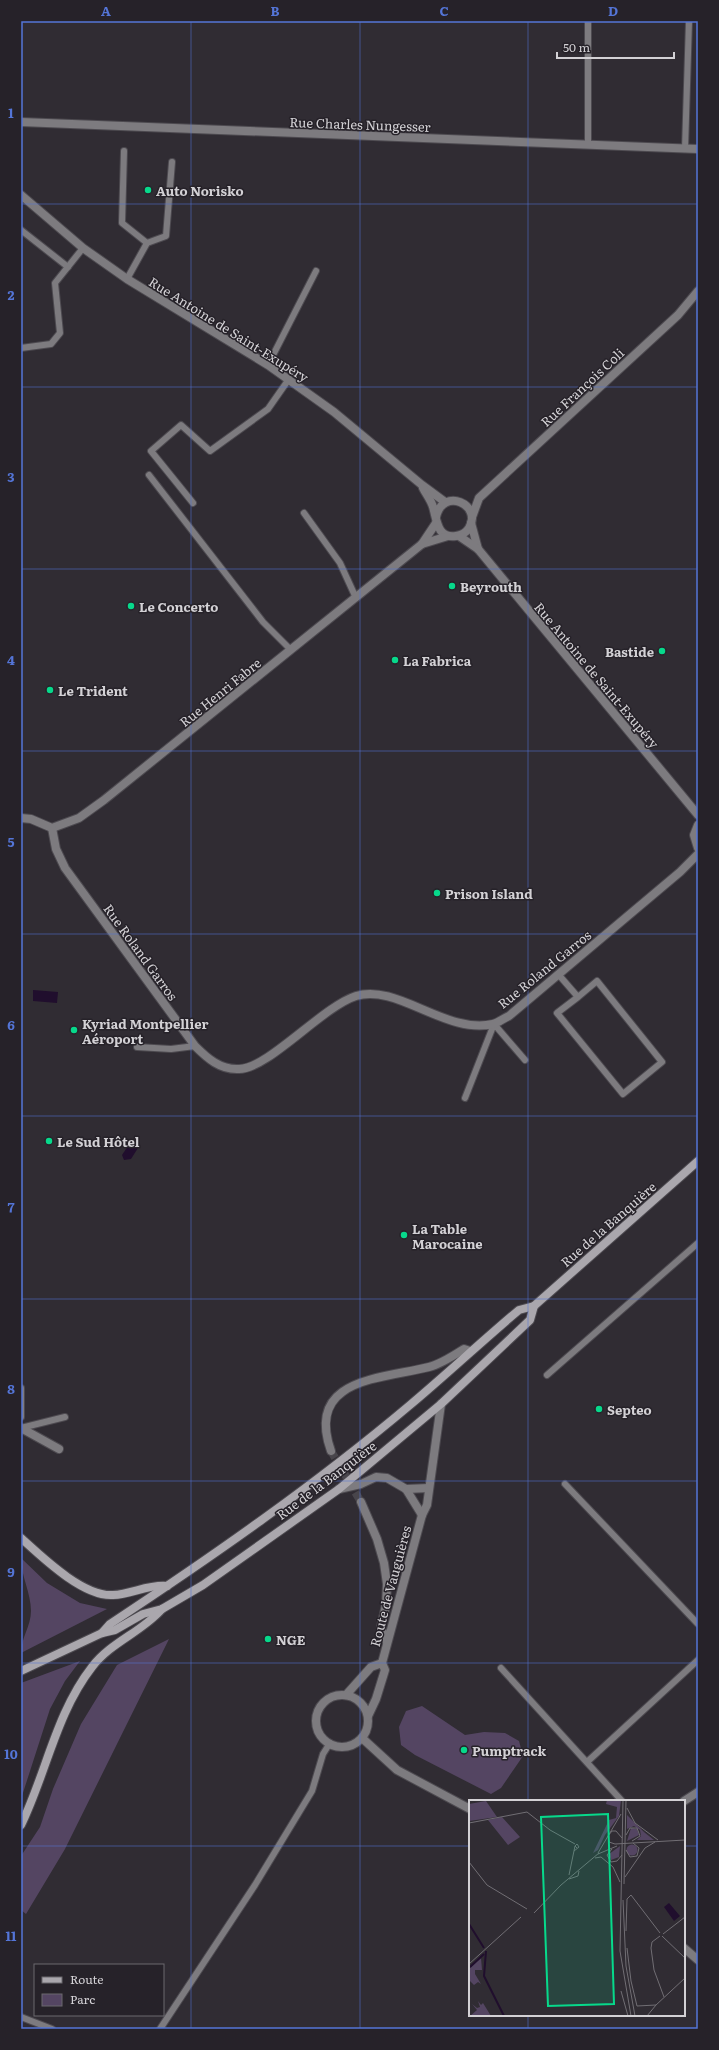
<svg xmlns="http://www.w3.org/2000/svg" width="719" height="2050" font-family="Literata,serif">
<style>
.green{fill:#544562}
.water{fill:#200e2d}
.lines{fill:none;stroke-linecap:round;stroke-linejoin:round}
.tertiary-tunnel{stroke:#48454b;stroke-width:8;stroke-dasharray:8 4;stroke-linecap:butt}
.service-casing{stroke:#4d4a50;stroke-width:8}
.minor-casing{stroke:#4d4a50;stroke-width:10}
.tertiary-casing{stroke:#4d4a50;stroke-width:10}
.secondary-casing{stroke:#4d4a50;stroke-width:10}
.service{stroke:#7d7b7f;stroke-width:6}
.minor{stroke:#7d7b7f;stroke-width:8}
.tertiary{stroke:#7d7b7f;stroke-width:8}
.secondary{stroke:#aaa7ad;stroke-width:8}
.grid{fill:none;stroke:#5475d7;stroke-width:1;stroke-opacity:0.55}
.poi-dot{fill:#07d98b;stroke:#262229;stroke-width:1.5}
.labels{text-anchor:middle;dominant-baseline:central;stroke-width:3;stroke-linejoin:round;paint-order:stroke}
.street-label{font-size:13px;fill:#d3d1d5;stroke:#262229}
.poi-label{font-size:13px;font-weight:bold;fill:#d3d1d5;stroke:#262229;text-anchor:start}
.inset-river{fill:none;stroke:#200e2d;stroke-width:2}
.inset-road{fill:none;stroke:#716e74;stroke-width:1}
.view{fill:#07d98b;fill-opacity:0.15;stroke:#07d98b;stroke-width:2}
.inset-edge{fill:none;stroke:#d3d1d5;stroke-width:2}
.neatline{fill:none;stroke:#5475d7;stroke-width:1.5}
.grid-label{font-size:13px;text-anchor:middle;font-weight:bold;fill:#5475d7}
</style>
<rect width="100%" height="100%" fill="#302c33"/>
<g class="green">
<path d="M 21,1558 L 47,1583 L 80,1603 L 107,1609 L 21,1653 C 21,1638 31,1626 31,1611 C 31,1593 21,1576 21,1558 Z"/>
<polygon points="169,1639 65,1849 26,1914 21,1910 21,1856 40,1827 53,1789 81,1724 117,1665"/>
<polygon points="80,1661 65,1681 50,1709 21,1799 21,1683"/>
<polygon points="422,1706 465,1735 484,1732 505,1733 519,1741 523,1756 501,1788 491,1794 415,1755 401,1745 399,1727 406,1711"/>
</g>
<g class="water">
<polygon points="33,990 58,992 57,1003 33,1001"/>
<polygon points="130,1143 138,1148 131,1159 124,1160 122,1155"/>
</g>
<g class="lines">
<polyline class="tertiary-tunnel" points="331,1451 361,1502"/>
<defs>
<g id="service">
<polyline points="588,145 588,21"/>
<polyline points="685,149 689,21"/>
<polyline points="124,151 122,223 147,243"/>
<polyline points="21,230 68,267"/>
<polyline points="127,279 147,243 166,236 172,162"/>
<polyline points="21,348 51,344 60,333 55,283 83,248"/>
<polyline points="268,365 316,271"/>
<polyline points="149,475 263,622 291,650"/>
<polyline points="193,503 151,451 181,425 210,451 268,409 289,379"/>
<polyline points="304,513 340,563 356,598"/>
<polyline points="558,974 578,997 597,981 662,1062 623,1094 557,1013 578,997"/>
<polyline points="137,1047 171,1049 195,1046"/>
<polyline points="465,1098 494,1024 525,1060"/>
<polyline points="547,1375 698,1243"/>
<polyline points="21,1388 21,1417"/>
<polyline points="21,1428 65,1417"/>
<polyline points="565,1484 698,1624"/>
<polyline points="501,1668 622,1801"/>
<polyline points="587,1762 698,1660"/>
<polyline points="21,2017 52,2029"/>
<polyline points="160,2029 255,1885 312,1791 323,1754 330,1743"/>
</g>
<g id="minor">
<polyline points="21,122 698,149"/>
<polyline points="21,195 83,248 127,279 268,365 334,412 422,485 445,502"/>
<path d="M 423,488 C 426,494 431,500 433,507 C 437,520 437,539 456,536 C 462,535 466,533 469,528 C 483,505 443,486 436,517"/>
<polyline points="472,517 479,498 678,315 698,291"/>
<polyline points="471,523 478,549"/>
<polyline points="459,536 478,549 698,815"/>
<polyline points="422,544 448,536"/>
<polyline points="21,818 31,819 52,828 79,818 104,800 422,544 436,523"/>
<polyline points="698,825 694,835 698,848"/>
<path d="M 52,828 L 56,849 L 65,868 L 195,1046 C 207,1058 220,1070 239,1069 C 268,1069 322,1007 356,996 C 397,983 446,1035 493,1024 C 498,1023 504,1018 509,1016 L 680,872 L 698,854"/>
<polyline points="21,1428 59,1449"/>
<polyline points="684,1801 698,1792"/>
</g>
<g id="tertiary">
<path d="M 331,1451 C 305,1378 381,1379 429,1367 C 441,1364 453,1356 464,1349 L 470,1351"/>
<polyline points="339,1489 361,1484 376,1477 387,1478 406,1489 422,1515"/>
<polyline points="406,1489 429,1488"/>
<polyline points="361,1502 377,1539 384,1563 387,1584 386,1605 381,1627 387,1642"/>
<polyline points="346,1695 371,1667 382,1663"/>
<circle cx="342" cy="1721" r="26"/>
<polyline points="368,1716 376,1699 385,1670 382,1663 422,1515 427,1505 441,1404"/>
<polyline points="362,1738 397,1770 470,1809"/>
<polyline points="684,1948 698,1960"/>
</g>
<g id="secondary">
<path d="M 21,1538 C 42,1557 83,1597 113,1595 C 132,1594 149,1584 167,1586"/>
<path d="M 102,1633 L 110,1624 C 213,1556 315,1485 410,1405 C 447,1374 482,1341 519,1310 L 534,1306 L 698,1161"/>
<polyline points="21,1671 102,1633 115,1630 143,1614 162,1609 203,1585 339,1489 441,1404 530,1320 534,1306"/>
<path d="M 21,1825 C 46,1774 56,1713 92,1667 C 111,1642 142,1632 162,1609"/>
</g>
</defs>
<use href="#service" class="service-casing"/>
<use href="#minor" class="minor-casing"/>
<use href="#tertiary" class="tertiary-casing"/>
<use href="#secondary" class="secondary-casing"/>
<use href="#service" class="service"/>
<use href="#minor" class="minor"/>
<use href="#tertiary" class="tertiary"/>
<use href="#secondary" class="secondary"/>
</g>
<path class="grid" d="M 191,21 L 191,2029M 360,21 L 360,2029M 528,21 L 528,1801M 21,204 L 698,204M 21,387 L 698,387M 21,569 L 698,569M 21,751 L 698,751M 21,934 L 698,934M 21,1116 L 698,1116M 21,1299 L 698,1299M 21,1481 L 698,1481M 21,1663 L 698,1663M 21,1846 L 470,1846M 684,1846 L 698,1846M 528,2015 L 528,2029"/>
<g class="poi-dot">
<circle cx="148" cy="190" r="4"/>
<circle cx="452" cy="586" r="4"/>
<circle cx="131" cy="606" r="4"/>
<circle cx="662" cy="651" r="4"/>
<circle cx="395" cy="660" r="4"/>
<circle cx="50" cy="690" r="4"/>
<circle cx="437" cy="893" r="4"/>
<circle cx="74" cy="1030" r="4"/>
<circle cx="49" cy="1141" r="4"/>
<circle cx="404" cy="1235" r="4"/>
<circle cx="599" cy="1409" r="4"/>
<circle cx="268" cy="1639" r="4"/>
<circle cx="464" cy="1750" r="4"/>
</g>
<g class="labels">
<g class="street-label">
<text transform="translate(360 124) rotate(2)">Rue Charles Nungesser</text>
<text transform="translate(229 329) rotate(32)">Rue Antoine de Saint-Exupéry</text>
<text transform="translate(582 387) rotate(-43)">Rue François Coli</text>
<text transform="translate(597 675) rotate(50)">Rue Antoine de Saint-Exupéry</text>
<text transform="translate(220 692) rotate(-39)">Rue Henri Fabre</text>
<text transform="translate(141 952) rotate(54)">Rue Roland Garros</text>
<text transform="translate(544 969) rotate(-39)">Rue Roland Garros</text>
<text transform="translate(608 1224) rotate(-41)">Rue de la Banquière</text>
<text transform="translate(326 1480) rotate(-37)">Rue de la Banquière</text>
<text transform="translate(390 1586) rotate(-75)">Route de Vauguières</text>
</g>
<g class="poi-label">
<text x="156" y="190">Auto Norisko</text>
<text x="460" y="586">Beyrouth</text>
<text x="139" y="606">Le Concerto</text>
<text x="654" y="651" text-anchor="end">Bastide</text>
<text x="403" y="660">La Fabrica</text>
<text x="58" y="690">Le Trident</text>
<text x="445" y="893">Prison Island</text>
<text x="82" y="1023">Kyriad Montpellier<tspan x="82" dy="15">Aéroport</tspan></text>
<text x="57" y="1141">Le Sud Hôtel</text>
<text x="412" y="1228">La Table<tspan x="412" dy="15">Marocaine</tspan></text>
<text x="607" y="1409">Septeo</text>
<text x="276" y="1639">NGE</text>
<text x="472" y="1750">Pumptrack</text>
</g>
</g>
<g transform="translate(469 1800)">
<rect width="216" height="216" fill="#302c33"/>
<path d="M 138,0 L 152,0 L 150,16 L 136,35 L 129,50 L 124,53 L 140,20 L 147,18 L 148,7 L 137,4 ZM 17,1 L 28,17 L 0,21 L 0,4 ZM 158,15 L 175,32 L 185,40 L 168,40 L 172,36 L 171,30 L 165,26 L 158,29 ZM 33,17 L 51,37 L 39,45 L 19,20 ZM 162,28 L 168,29 L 170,35 L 158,41 ZM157.5 50a5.5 5.5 0 1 1 11 0a5.5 5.5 0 1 1-11 0ZM 151,46 L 150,57 L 142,60 L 140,54 ZM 12,158 L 13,170 L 6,170 L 6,174 L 12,184 L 9,182 L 5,185 L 0,180 L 0,169 ZM 9,201 L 12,205 L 14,203 L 22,216 L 1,216 L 8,210 L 3,204 L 8,208 L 11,207 Z" fill="#544562"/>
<path d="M 200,103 L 211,116 L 205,121 L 195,107 Z" fill="#200e2d"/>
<path class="inset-river" d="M 0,124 L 15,148M 17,151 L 15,176 L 35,216M 1,167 L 15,154"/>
<path class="inset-road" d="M 154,0 L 151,151 L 162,216M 158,8 L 166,23 L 189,40M 0,23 L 58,12 L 81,30 L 106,44M 157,35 L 161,28 L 168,28 L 171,36 L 163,41M 153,38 L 147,31 L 143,31 L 139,36 L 140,42 L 146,44 L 216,40M 143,49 L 138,55 L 142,62 L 148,61 L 153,55M 157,50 L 161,57 L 168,56 L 170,48 L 164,43M 105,51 L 110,47 L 108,44 L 106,46 L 108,48M 129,53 L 152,14M 129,54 L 148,46M 126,58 L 132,57 L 144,67 L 151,82M 0,62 L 18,85 L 58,109M 100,75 L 106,46M 156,77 L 176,48 L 186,42M 100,79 L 109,76 L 110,71M 155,84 L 157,0M 154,100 L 157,166 L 166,216M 65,113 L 92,85 L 130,53M 157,131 L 158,99 L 162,95 L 191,133M 194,134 L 216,117M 191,136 L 183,142 L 182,148 L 185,170 L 195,197M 193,136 L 216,158M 158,148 L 162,181 L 168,206 L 187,205 L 216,178M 0,164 L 52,117M 152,191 L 159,216M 178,216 L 187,205"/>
<path class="view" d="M 139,14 L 145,204 L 79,206 L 72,17 Z"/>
<rect width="216" height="216" class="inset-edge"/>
</g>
<rect width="719" height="2050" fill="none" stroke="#262229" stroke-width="44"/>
<rect x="34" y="1964" width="130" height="52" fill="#262229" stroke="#6b686e"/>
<rect x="42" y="1977" width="20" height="6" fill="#aaa7ad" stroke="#6b686e"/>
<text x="70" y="1984" font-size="12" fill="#d3d1d5">Route</text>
<rect x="42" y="1994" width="20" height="12" fill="#544562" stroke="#6b686e"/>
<text x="70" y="2004" font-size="12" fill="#d3d1d5">Parc</text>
<path d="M557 52v6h117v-6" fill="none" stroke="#d3d1d5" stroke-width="2"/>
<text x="563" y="52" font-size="12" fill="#d3d1d5" stroke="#262229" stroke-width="3" paint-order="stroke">50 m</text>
<rect x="22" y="22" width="675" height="2006" class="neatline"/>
<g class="grid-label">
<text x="106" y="16">A</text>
<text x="275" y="16">B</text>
<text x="444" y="16">C</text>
<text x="613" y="16">D</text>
<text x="11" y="118">1</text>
<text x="11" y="300">2</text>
<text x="11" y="482">3</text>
<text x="11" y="665">4</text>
<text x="11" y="847">5</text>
<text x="11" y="1030">6</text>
<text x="11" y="1212">7</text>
<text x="11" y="1394">8</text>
<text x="11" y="1577">9</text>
<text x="11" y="1759">10</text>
<text x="11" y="1941">11</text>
</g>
</svg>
